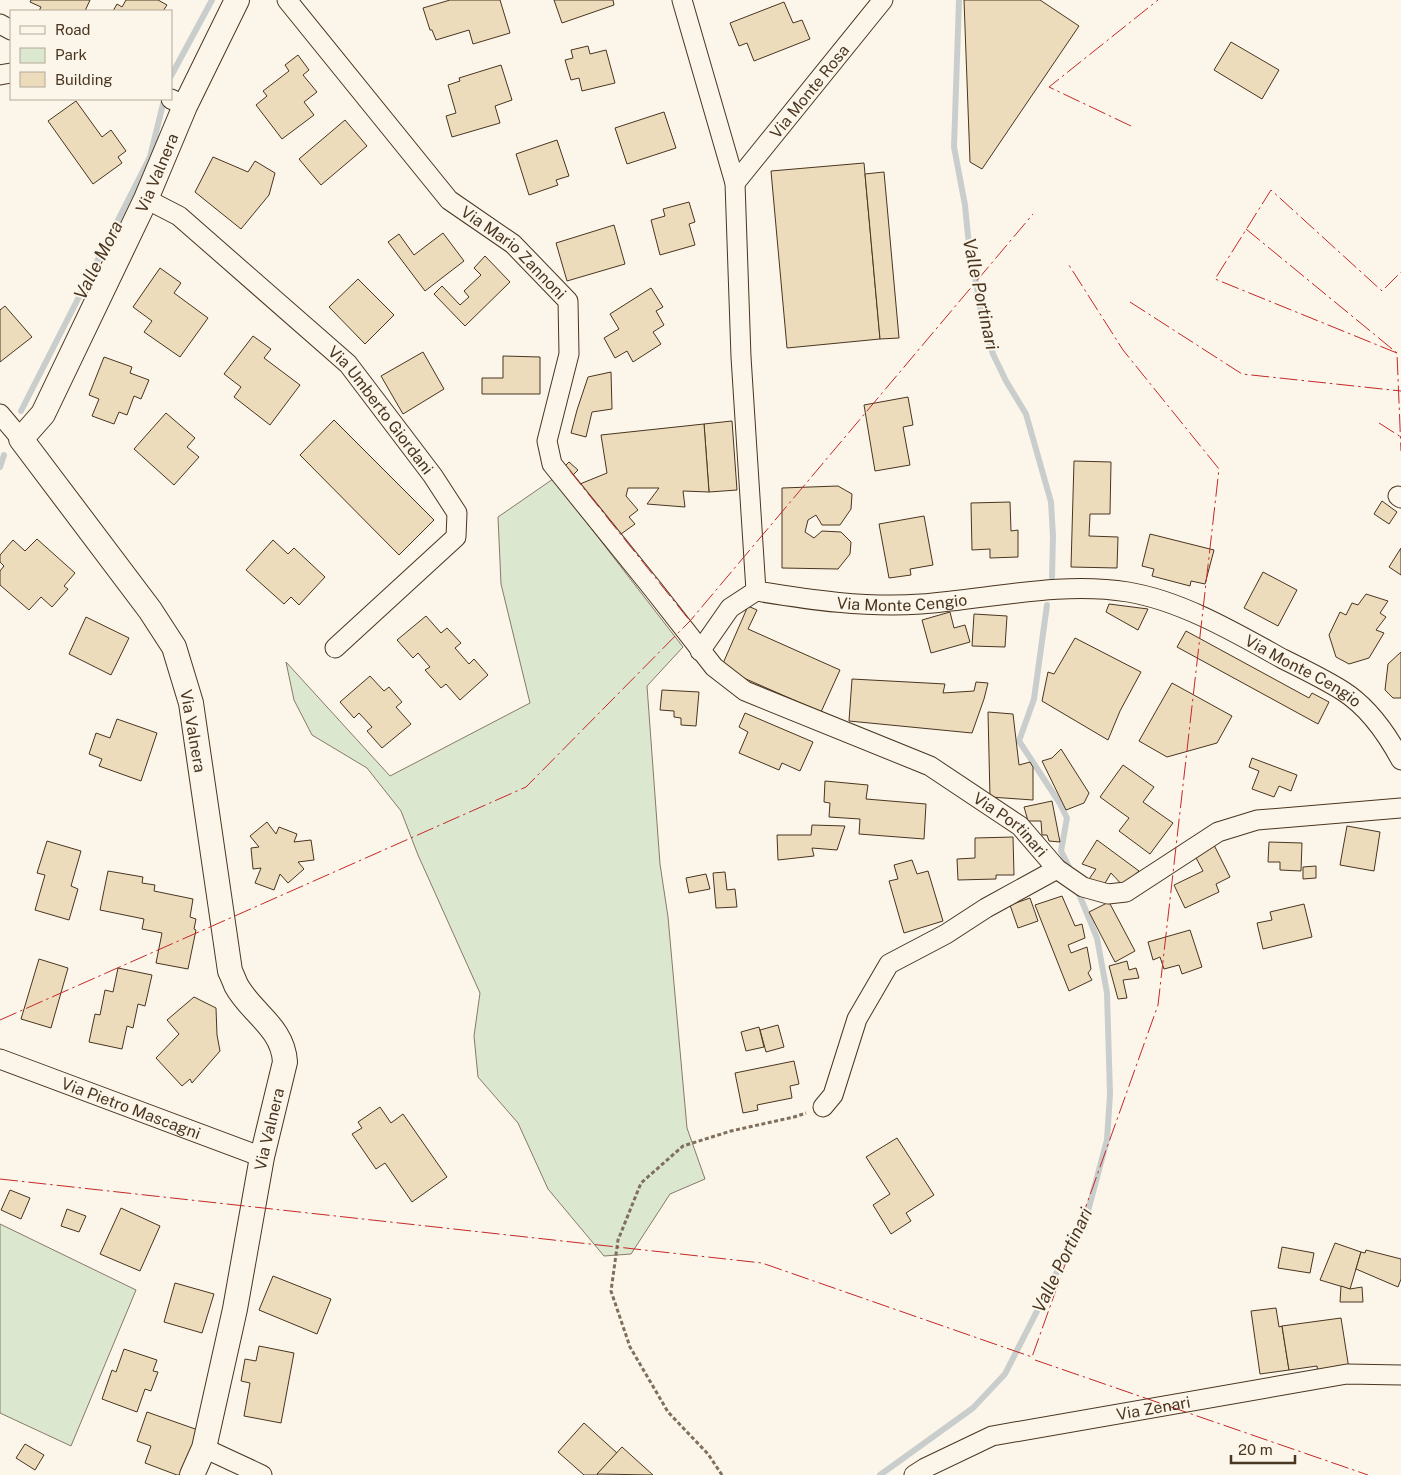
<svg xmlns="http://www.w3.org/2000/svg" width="1401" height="1475" font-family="'Public Sans',sans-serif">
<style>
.green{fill:#dce7d0;stroke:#887966}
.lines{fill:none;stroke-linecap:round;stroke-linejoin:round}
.stream{stroke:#c9cecd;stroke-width:6}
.building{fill:#ecdcbc;stroke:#4a3520}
.minor-casing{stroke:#4a3520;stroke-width:21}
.tertiary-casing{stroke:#4a3520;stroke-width:26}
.path{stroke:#7f6f5c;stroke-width:3;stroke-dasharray:4 2.5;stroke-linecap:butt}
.minor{stroke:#fbf6e9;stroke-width:19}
.tertiary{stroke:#fbf6e9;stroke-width:24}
.power{stroke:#c62828;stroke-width:1;stroke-dasharray:18 4 2.5 4;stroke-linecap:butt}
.labels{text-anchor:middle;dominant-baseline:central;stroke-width:4;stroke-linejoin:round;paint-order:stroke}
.street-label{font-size:16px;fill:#4a3520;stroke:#fbf6e9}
.water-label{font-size:18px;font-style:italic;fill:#4a3520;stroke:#fbf6e9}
</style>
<rect width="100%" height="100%" fill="#fbf6e9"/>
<g class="green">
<polygon points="553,479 683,647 647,686 660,864 668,917 687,1128 705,1179 670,1194 631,1254 604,1256 548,1189 518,1123 478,1077 474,1036 480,993 418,855 401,811 367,768 312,735 294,700 286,662 390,776 530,703 501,584 498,517"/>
<polygon points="0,1224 136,1290 71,1446 0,1413"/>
</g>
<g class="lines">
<g class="stream">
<polyline points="959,0 954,147 965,205 968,236 983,323 993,354 1006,381 1026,414 1051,502 1053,536 1052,577"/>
<polyline points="171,76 212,0"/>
<polyline points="21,411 150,157 163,104"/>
<polyline points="0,467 4,455"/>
<polyline points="1047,605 1034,699 1019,741 1059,802 1067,818 1061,851 1069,867"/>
<polyline points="880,1475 973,1408 1005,1374 1088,1211 1107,1140 1110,1094 1107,993 1097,938 1079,894"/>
</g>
</g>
<g class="building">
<polygon points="31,0 90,0 85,11 39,11 41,7 30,2"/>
<polygon points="126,0 158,0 167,5 163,11 113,11 117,4 122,7"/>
<polygon points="450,0 500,0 510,33 473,44 469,30 436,40 432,30 430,30 423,8"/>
<polygon points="554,0 613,0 614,5 562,23"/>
<polygon points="964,0 1040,0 1079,26 982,169 970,162"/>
<polygon points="784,2 793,23 802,20 810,39 754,61 747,43 739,46 730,23"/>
<polygon points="1231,42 1279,70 1262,99 1214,70"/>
<polygon points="588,46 590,54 606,50 615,83 582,91 579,78 571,80 565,60 573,58 571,50"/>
<polygon points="298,55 309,70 303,75 317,92 304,102 314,115 282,139 256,105 267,96 263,91 289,71 285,65"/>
<polygon points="501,65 512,100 495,106 500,123 452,137 446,116 456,113 448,85 460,81 459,78"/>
<polygon points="76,101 102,137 111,130 126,151 118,157 122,163 93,184 48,121"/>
<polygon points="664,112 676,148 627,164 615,128"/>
<polygon points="345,120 367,146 321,185 299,159"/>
<polygon points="557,140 569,176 556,180 558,185 529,195 516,154"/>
<polygon points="213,157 248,172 255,161 275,173 269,195 241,229 195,192"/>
<polygon points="864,163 880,339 787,348 771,171"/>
<polygon points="884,172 899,338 880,339 865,174"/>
<polygon points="689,202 695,222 689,224 695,245 660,255 651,220 665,216 663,209"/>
<polygon points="614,225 625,264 567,281 556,243"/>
<polygon points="443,233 464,261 425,291 388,242 399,234 414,255"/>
<polygon points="485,256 510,282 465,326 434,294 442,286 460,305 469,297 464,291 481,275 474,268"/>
<polygon points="160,268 181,283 174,293 208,318 180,357 144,332 152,321 133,307"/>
<polygon points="358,279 394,315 365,344 329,307"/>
<polygon points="651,288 663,307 656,311 664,325 653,332 661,344 633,362 627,351 615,358 604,338 619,329 610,314"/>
<polygon points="5,306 32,337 0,362 0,310"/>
<polygon points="253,336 271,349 264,358 300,385 270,425 234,397 241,387 224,374"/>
<polygon points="423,352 444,389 403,414 381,376"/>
<polygon points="503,356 540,357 540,394 482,394 482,378 503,378"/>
<polygon points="104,357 132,367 130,373 149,380 141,399 134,396 127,415 119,412 114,424 92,416 99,399 89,395"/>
<polygon points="611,372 612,409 592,412 586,437 571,433 577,410 588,377"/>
<polygon points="908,397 913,425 903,427 910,465 875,471 864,405"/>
<polygon points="166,413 195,438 187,447 199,457 174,485 134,449"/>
<polygon points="334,420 434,520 399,555 300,455"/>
<polygon points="732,421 737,490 709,492 704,424"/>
<polygon points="704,424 709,492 683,491 685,507 647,504 659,488 628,488 626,496 638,510 629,517 635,524 621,534 580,484 607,473 601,435"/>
<polygon points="1074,461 1111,462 1110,514 1090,514 1089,536 1118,537 1117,568 1071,567"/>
<polygon points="569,462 578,470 570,478 562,469"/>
<polygon points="838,486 852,494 851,509 840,525 822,525 816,515 808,520 805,532 814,538 822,531 841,532 851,542 850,554 838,569 782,568 782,488"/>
<polygon points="1382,501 1397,512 1389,524 1374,514"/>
<polygon points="1010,502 1011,531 1018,530 1018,557 990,558 990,549 972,550 971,503"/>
<polygon points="924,516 933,565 910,569 911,575 889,578 879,524"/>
<polygon points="1150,534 1214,550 1205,584 1191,581 1190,586 1152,576 1154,569 1142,566"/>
<polygon points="37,539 75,573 64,586 68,589 52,607 41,597 29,610 0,585 0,571 4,566 0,562 0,555 13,540 25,551"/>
<polygon points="273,540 288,554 294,548 325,577 299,605 291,597 284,604 246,570"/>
<polygon points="1401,548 1401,575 1389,567"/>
<polygon points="1263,572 1297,590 1278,626 1244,608"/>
<polygon points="1366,594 1388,601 1380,613 1386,617 1376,630 1384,633 1369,658 1349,664 1336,657 1329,635 1340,612 1346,615 1352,603 1358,605"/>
<polygon points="1109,604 1148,609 1138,630 1106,612"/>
<polygon points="748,606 757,610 748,629 840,670 821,712 721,668"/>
<polygon points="950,612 954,628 965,625 970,642 931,653 922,620"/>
<polygon points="974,614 1007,616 1005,647 972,646"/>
<polygon points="426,616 441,633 447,628 461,643 455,648 469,664 474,659 488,675 460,700 446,684 441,688 425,670 430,667 418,653 413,658 397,640"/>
<polygon points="86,617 129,638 111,675 69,654"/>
<polygon points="1186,631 1309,698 1312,693 1329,702 1318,724 1177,647"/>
<polygon points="1075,638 1141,672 1120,711 1108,740 1042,701 1048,672 1054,674"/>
<polygon points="1401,652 1401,698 1393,698 1385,690 1388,664"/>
<polygon points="370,676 384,691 389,687 402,702 396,707 411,724 382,748 367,731 372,727 359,713 354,718 340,702"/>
<polygon points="852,679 945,684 943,693 974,691 976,682 988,683 984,699 972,733 849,721"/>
<polygon points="1172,683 1232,716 1217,743 1167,757 1139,741"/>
<polygon points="662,690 699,692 696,726 681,725 681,718 674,717 674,711 660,710"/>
<polygon points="988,712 1013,714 1019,765 1030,762 1033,767 1033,800 990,797"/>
<polygon points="745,713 813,742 800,771 782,763 779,770 739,753 748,732 739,727"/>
<polygon points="117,719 157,733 141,781 99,766 102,759 89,754 96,733 110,738"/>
<polygon points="1061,749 1089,793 1084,803 1066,810 1042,761 1052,758"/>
<polygon points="1252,758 1297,775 1291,791 1279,786 1274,797 1252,789 1259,771 1249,767"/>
<polygon points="1123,765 1154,787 1143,802 1173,823 1150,854 1119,831 1129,818 1100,797"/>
<polygon points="825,781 868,785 866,799 926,804 924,839 859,834 860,819 829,817 830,803 824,802"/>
<polygon points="1052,801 1060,842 1049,841 1047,835 1042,835 1041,821 1028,821 1024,807"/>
<polygon points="267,822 276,834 279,827 297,834 294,842 311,840 314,860 298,862 304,869 288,883 280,874 274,890 255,883 261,868 253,869 251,848 259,847 250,836"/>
<polygon points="812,825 845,826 837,850 812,848 814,856 778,860 777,835 811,835"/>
<polygon points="1347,826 1380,832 1374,871 1340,865"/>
<polygon points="1013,837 1014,875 996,875 996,879 958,880 957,859 975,858 975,838"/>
<polygon points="1097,840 1139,871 1130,879 1125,888 1111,873 1104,885 1089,879 1096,869 1082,864"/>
<polygon points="47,841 81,851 71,886 78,889 69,920 35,910 45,875 37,873"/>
<polygon points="1269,842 1302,843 1301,871 1280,870 1280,862 1268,862"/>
<polygon points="1214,845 1230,877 1216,884 1219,892 1185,908 1174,885 1203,871 1194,854"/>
<polygon points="912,860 917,874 928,871 943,921 904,933 889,881 898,879 894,865"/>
<polygon points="1316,866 1316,878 1303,879 1303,867"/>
<polygon points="108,871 143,877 142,883 155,885 154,891 193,899 190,917 196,919 194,929 196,930 188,969 156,963 162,933 142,929 144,919 100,910"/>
<polygon points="725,872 727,890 735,889 737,907 716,908 713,873"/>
<polygon points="706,874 710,889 689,893 686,878"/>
<polygon points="1062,896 1075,926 1082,924 1085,938 1068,945 1071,953 1087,947 1091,969 1088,973 1092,980 1069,991 1035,905"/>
<polygon points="1030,898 1038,921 1018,928 1010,905"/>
<polygon points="1109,902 1135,951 1115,962 1089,912"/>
<polygon points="1304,904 1312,937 1263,949 1257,923 1272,920 1270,912"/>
<polygon points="1190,930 1202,967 1182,974 1179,965 1164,969 1160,957 1153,960 1148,942"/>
<polygon points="39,959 68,968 51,1028 21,1019"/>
<polygon points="1127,961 1129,970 1136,968 1139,978 1123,980 1127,998 1118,999 1109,966"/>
<polygon points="118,968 152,975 145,1006 138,1004 133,1028 127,1026 122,1049 89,1042 95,1014 100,1015 105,990 113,992"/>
<polygon points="194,997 216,1008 217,1035 220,1051 192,1083 190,1079 182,1086 156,1058 179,1034 167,1020"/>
<polygon points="778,1025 784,1047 766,1052 760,1030"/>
<polygon points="759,1027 764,1047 746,1051 741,1032"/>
<polygon points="794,1061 799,1084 790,1086 792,1098 757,1105 758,1110 743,1113 735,1073"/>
<polygon points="380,1107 391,1123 403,1114 447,1177 412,1202 385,1163 376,1169 352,1134 362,1128 358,1122"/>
<polygon points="897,1138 934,1195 906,1213 911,1221 891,1234 873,1205 890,1194 866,1157"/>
<polygon points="10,1190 30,1198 21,1219 1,1210"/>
<polygon points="121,1208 160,1226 140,1271 100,1254"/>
<polygon points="67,1209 86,1216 79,1232 61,1226"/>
<polygon points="1335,1243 1361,1252 1350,1289 1320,1280"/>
<polygon points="1282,1247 1314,1253 1310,1273 1278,1268"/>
<polygon points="1366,1250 1401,1259 1401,1279 1398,1287 1356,1269 1361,1252 1365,1253"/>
<polygon points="273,1276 331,1299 317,1334 259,1310"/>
<polygon points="175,1283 214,1294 202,1333 164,1322"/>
<polygon points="1341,1286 1350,1289 1362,1287 1363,1302 1340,1302"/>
<polygon points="1276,1308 1279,1327 1282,1326 1289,1370 1260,1374 1251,1311"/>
<polygon points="1341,1318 1349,1369 1318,1374 1317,1366 1289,1370 1282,1326"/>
<polygon points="259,1346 294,1353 281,1423 244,1416 250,1383 241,1381 245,1359 256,1361"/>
<polygon points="124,1349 157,1360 153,1371 158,1372 151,1391 145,1389 137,1412 102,1399 112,1370 116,1372"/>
<polygon points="147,1412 198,1430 182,1475 177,1475 145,1463 151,1446 137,1441"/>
<polygon points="584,1423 617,1453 597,1475 584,1475 558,1452"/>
<polygon points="25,1444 44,1455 35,1470 16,1458"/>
<polygon points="622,1447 653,1475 597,1474"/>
</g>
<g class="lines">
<defs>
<g id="minor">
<path id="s1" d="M 287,0 L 449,200 L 513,244 L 568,301 L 569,354 L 547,441 L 552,464 L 653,589 L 714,667 L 745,691 L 930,766 L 1020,826 L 1057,869 L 1083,887 L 1108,894 L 1126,892 L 1218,832 L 1257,820 L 1401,808"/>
<path id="s2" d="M 682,0 L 735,183 L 741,357 L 756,591 C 810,600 867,608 921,604 C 990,599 1060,581 1128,592 C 1182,601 1236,633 1283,659 C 1303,669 1324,679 1343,691 C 1368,707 1387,734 1401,760"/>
<polyline points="0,24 11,30"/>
<polyline points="0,75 11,73"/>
<polyline points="171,99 185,106"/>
<path id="s3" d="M 735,183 L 883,0"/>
<path id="s4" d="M 146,199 L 179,216 L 348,364 L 433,476 L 457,513 L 456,537 L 335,648"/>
<polyline points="0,414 21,439"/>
<polyline points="1398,496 1401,498"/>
<polyline points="700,651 730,608 756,591"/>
<path id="s5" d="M 0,1059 L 262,1157"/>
<polyline points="823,1107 833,1095 857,1019 889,964 946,934 986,908 1057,869"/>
<polyline points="204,1448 262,1475"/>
<path id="s6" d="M 914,1475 L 925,1468 L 992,1436 L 1347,1374 L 1401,1375"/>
</g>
<g id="tertiary">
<path id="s7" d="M 192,1475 L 204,1448 L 235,1309 L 262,1157 L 285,1062 C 283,1027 251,1013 236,985 C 234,980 232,975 230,971 L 191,703 L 174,647 L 150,610 L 21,439 L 43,414 L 146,199 L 185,106 L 237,0"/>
</g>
</defs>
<use href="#minor" class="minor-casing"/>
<use href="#tertiary" class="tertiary-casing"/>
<polyline class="path" points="722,1475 708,1454 668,1412 630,1347 611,1291 618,1240 641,1183 683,1146 731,1131 794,1117 806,1113"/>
<use href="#minor" class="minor"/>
<use href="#tertiary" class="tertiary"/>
<g class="power">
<polyline points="1131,126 1049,87 1158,0"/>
<polyline points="1246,229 1397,353 1401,451"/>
<polyline points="1130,302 1242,374 1401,391"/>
<polyline points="1397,353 1215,279 1271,190 1382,291 1401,272"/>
<polyline points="1379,423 1401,437"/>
<polyline points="570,471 690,621"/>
<polyline points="0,1020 526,787 690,621 1033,214"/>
<polyline points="0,1179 762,1263 1032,1357 1158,1005 1219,469 1123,350 1067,262"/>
<polyline points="1035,1360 1368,1475"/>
</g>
</g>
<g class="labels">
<g class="street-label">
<text stroke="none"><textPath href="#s3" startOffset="118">Via Monte Rosa</textPath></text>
<text stroke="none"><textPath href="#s7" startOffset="1420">Via Valnera</textPath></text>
<text stroke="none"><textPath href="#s1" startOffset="341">Via Mario Zannoni</textPath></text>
<text stroke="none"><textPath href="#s4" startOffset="318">Via Umberto Giordani</textPath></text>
<text stroke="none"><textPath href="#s2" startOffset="746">Via Monte Cengio</textPath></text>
<text stroke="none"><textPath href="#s2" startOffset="1166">Via Monte Cengio</textPath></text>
<text transform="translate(193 731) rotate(80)">Via Valnera</text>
<text stroke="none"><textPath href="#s1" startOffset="1179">Via Portinari</textPath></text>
<text stroke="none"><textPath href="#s5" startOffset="140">Via Pietro Mascagni</textPath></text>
<text stroke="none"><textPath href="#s7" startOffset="355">Via Valnera</textPath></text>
<text stroke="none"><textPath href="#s6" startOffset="251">Via Zenari</textPath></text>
</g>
<g class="water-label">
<text transform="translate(98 260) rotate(-63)">Valle Mora</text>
<text transform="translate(981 294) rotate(78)">Valle Portinari</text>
<text transform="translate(1062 1260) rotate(-64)">Valle Portinari</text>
</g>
</g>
<rect x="10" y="10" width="162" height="90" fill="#fbf6e9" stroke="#b4a999"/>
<rect x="20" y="26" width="25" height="8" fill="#fbf6e9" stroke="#b4a999"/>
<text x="55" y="35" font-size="15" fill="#4a3520">Road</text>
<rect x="20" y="48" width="25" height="15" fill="#dce7d0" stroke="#b4a999"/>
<text x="55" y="60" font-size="15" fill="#4a3520">Park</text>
<rect x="20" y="72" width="25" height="15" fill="#ecdcbc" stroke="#b4a999"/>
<text x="55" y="85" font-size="15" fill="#4a3520">Building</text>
<path d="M1231 1455v8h64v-8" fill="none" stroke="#4a3520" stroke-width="2.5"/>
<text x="1238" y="1455" font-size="15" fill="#4a3520" stroke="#fbf6e9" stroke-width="4" paint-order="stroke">20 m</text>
</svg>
